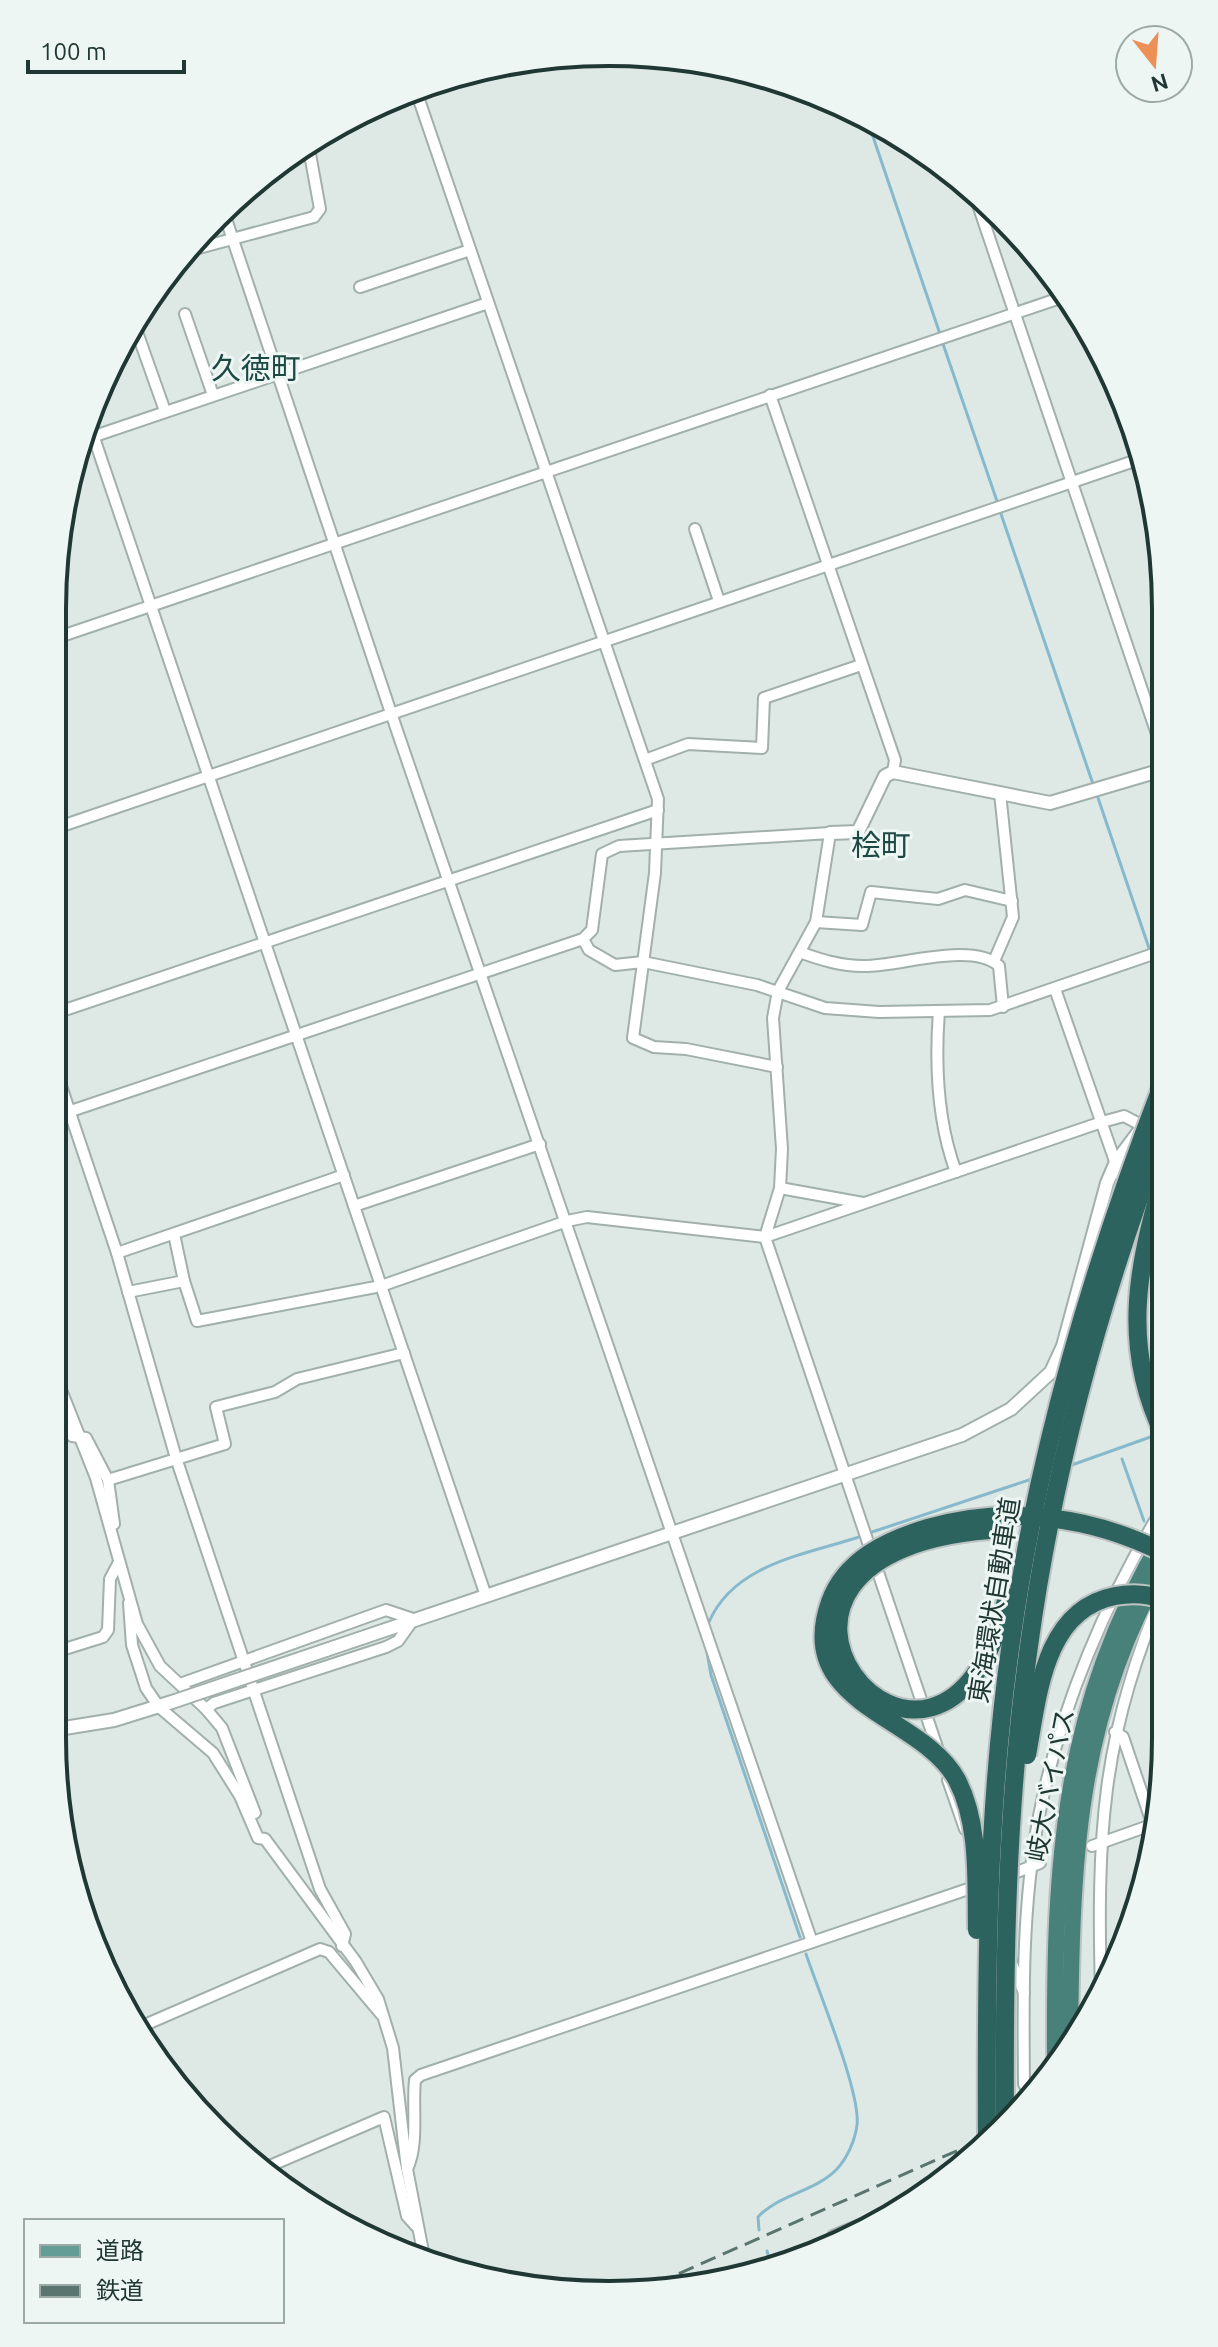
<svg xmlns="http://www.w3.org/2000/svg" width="1218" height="2347" font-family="Ubuntu,'Noto Sans JP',sans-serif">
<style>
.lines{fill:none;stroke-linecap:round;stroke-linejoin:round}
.stream{stroke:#87b9cd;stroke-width:3}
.minor-casing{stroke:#a1b0ac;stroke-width:14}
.tertiary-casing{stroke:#a1b0ac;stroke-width:16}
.primary-casing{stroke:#bcc3c2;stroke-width:20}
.trunk-casing{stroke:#bcc3c2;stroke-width:20}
.minor{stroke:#fff;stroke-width:10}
.tertiary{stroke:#fff;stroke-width:12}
.primary{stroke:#649d96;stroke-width:16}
.trunk{stroke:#48807a;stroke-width:16}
.rail{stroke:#5a7470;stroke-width:3;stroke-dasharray:16 8;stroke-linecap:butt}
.tertiary-bridge-casing{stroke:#a1b0ac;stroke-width:16;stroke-linecap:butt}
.motorway-bridge-casing{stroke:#bcc3c2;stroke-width:22;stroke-linecap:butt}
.tertiary-bridge{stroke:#fff;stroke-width:12}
.motorway-bridge{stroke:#2d635e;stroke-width:18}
.labels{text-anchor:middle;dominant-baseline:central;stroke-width:6;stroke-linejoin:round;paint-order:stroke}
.street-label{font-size:26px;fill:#203834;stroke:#eef6f3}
.quarter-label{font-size:30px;fill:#1d4944;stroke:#eef6f3}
.rim{fill:none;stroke:#203834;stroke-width:4}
</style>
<rect width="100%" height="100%" fill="#dee9e5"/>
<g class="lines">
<g class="stream">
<polyline points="866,116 940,334"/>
<polyline points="942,341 998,504"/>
<polyline points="1000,511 1093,784"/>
<polyline points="1096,792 1150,951"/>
<polyline points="1152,958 1163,989"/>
<polyline points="1122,1459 1144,1521"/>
<polyline points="1069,1466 1156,1435"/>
<polyline points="872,1532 1035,1478"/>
<path d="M 709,1622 C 734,1564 804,1555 859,1537"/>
<polyline points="706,1646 711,1675 800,1937"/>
<path d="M 759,2230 L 758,2217 C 779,2194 815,2192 837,2169 C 847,2158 855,2141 857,2125 C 861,2093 818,1990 806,1954"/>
<polyline points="767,2251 772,2269"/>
</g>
<defs>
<g id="minor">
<polyline points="415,88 658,799 655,873 633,1038 654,1047 686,1049 777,1067"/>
<polyline points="972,187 1162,749"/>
<polyline points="223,210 391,713 812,1942"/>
<polyline points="184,252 314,217 320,209 308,143"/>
<polyline points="360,287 470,250"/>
<polyline points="185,314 213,395"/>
<polyline points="137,332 165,411"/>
<polyline points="770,395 895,760 893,772"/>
<polyline points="88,420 486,1596"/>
<polyline points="80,441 488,303"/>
<polyline points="695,529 719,601"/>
<polyline points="53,639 1069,295"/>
<polyline points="645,760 688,744 762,748 764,698 861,665"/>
<polyline points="53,829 1140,459"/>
<polyline points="816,922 862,925 871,892 938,899 965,890 1012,901"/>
<polyline points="583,939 589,950 615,965 643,962 757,985 825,1008 879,1012 990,1010 1162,951"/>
<path d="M 802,953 C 822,960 841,966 863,966 C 897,967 972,941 999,966 L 1003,1007"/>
<polyline points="994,961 1013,917 1000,793"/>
<polyline points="1055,989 1124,1187"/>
<path d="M 939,1011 C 935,1064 937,1121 956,1172"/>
<polyline points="53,1014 658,810"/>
<polyline points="53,1062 117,1253 176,1458 320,1889 345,1934 342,1946"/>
<polyline points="53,1117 583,939 592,930 602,854 619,846 830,833 816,922 778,991 773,1018 782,1149 780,1188 765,1237 939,1753"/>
<polyline points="780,1188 863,1203"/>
<polyline points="354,1206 540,1144"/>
<polyline points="117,1253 344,1175"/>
<polyline points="1147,1260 1163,1312"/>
<polyline points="184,1281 197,1321 381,1286 567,1221 587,1217 765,1237 1102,1122 1124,1116 1143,1126"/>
<polyline points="128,1292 184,1281 174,1234"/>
<polyline points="52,1367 96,1478 137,1624 160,1666 206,1709 222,1728 255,1813"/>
<polyline points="52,1406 72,1436 86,1438 108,1480 114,1524"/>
<polyline points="108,1480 225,1444 216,1407 275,1392 297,1379 404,1353"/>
<polyline points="129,1603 132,1645 146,1688 159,1707 213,1753 240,1796 258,1838 265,1839 356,1962 378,1999 393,2048 407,2169 424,2257"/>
<polyline points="52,1653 103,1637 108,1630 110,1579 119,1562"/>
<polyline points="180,1684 386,1610 413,1619"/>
<polyline points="206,1709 214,1703 386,1647 398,1641 413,1620"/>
<polyline points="1115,1732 1123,1737 1155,1832"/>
<polyline points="948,1780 965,1829"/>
<polyline points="1092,1846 1157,1823"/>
<polyline points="1007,1876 1040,1863"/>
<polyline points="1011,1961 1024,1993"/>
<path d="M 1101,1995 C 1097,1839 1100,1736 1164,1590"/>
<polyline points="140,2027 320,1949 329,1952 381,2014"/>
<path d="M 1030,2094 L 1024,2084 C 1023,1996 1022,1904 1039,1816 C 1060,1708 1106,1599 1164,1506"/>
<polyline points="265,2168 384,2117 407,2216 416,2226"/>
<path d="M 407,2169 C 419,2145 412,2106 415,2080 L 421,2075 L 980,1885"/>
<polyline points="836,2245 833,2236 862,2224"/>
<polyline points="775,2261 777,2267"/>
</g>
<g id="tertiary">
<polyline points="830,833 858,832 885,776 893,772 1050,803 1162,770"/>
<polyline points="326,1650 962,1435 1011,1409 1051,1372 1063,1346 1107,1183 1116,1162 1143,1126"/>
<polyline points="52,1730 114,1720 172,1702"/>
</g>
<polyline id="primary" points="1114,378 1137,444"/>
<g id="trunk">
<path d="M 1070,2038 C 1072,1866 1075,1718 1164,1565"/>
<path d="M 1055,2059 C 1054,1866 1061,1707 1164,1536"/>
</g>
</defs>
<use href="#minor" class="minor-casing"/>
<use href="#tertiary" class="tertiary-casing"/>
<use href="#primary" class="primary-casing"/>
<use href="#trunk" class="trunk-casing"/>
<use href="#minor" class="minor"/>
<use href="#tertiary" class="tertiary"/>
<use href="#primary" class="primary"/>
<use href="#trunk" class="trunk"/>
<polyline class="rail" points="635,2293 1004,2130"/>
<defs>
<polyline id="tertiary-bridge" points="172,1702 326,1650"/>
<g id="motorway-bridge">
<path d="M 1163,1180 C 1136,1268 1122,1349 1164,1435"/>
<path d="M 1004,1529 C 664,1546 942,1878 1007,1597"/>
<path d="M 1027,1755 C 1038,1697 1043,1610 1115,1596 C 1131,1593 1149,1594 1164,1600"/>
<path d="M 977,1930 C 976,1881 980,1824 957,1780 C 922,1714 793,1706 830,1602 C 845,1560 887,1540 928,1528 C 1006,1505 1092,1516 1164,1553"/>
<path d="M 1005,2129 C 1004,1968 1006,1806 1029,1646 C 1053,1470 1101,1297 1163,1132"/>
<path d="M 987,2143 C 986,1976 987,1808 1011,1642 C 1038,1449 1093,1265 1163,1083"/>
</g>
</defs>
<use href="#tertiary-bridge" class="tertiary-bridge-casing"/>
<use href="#motorway-bridge" class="motorway-bridge-casing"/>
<use href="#tertiary-bridge" class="tertiary-bridge"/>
<use href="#motorway-bridge" class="motorway-bridge"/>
</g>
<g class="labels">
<g class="street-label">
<text transform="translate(994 1600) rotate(-81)">東海環状自動車道</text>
<text transform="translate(1050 1785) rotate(-79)">岐大バイパス</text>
</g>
<g class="quarter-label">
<text x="256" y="368">久徳町</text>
<text x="881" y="845">桧町</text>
</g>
</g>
<path d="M0 0H1218V2347H0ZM609 66H609A543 543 0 0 1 1152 609V1738A543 543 0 0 1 609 2281H609A543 543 0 0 1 66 1738V609A543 543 0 0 1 609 66Z" fill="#eef6f3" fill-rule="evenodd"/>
<path class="rim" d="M609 66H609A543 543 0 0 1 1152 609V1738A543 543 0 0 1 609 2281H609A543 543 0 0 1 66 1738V609A543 543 0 0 1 609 66Z"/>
<rect x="24" y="2219" width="260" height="104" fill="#eef6f3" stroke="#9caaa7" stroke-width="2"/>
<rect x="40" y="2245" width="40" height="12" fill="#649d96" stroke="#9caaa7" stroke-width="2"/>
<text x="96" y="2259" font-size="24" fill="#203834">道路</text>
<rect x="40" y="2285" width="40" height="12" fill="#5a7470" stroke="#9caaa7" stroke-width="2"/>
<text x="96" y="2299" font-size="24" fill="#203834">鉄道</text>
<g transform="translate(1154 64) rotate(163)"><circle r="38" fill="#eef6f3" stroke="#9caaa7" stroke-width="2"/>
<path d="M0-6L14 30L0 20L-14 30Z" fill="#ec9058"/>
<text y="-12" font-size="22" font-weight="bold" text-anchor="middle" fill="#203834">N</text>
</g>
<path d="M28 60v12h156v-12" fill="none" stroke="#203834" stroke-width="4"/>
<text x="40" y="60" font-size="24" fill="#203834" stroke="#eef6f3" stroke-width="6" paint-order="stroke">100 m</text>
</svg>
